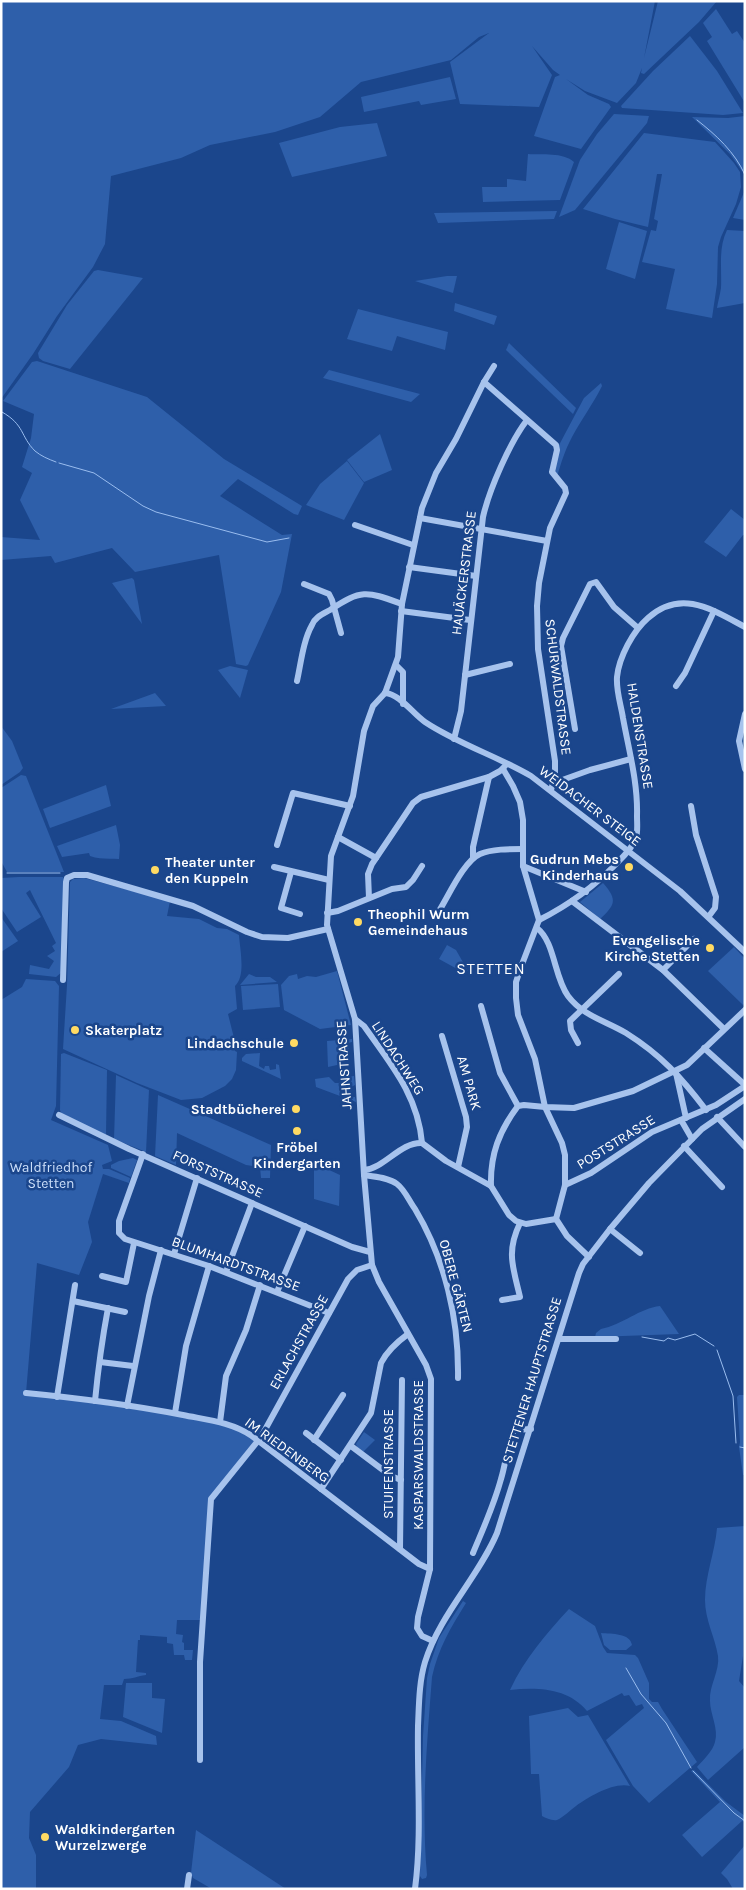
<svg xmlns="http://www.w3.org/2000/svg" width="746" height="1890" font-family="Karla,sans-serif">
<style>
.green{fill:#2e5faa}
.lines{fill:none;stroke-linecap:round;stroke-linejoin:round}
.stream{stroke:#9abdef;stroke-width:1}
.minor{stroke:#a7c3ed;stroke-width:6}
.poi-dot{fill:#ffda63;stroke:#1b468c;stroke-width:2}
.labels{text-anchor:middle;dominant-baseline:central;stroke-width:5;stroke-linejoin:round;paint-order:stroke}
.street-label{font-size:14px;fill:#fff;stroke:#1b468c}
.poi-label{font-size:14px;font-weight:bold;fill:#fff;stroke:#1b468c;text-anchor:end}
.park-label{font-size:14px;fill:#ccdffa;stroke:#1b468c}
.quarter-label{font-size:16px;letter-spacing:1px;fill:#fff;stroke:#1b468c}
</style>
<rect width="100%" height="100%" fill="#1b468c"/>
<g class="green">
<polygon points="1,1 655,1 644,58 658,1 717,1 699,22 644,74 641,73 642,68 636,83 617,103 585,91 566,79 588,95 609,104 611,107 581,149 534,136 555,77 560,75 553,70 532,46 552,75 539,107 460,104 450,62 489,33 479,37 451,60 361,82 320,117 275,132 210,145 181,158 111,176 105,244 93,267 57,316 33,354 1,399"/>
<polygon points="716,9 732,34 737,31 745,43 745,103 707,41 712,37 703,23"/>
<polygon points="690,36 717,71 743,113 723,115 622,108 621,106 653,71"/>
<polygon points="450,77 456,99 421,105 419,101 364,112 361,97"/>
<polygon points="614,114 649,116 647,123 575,210 559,217 580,160 597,134"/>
<polygon points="745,116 745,170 742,171 730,154 692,117 728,118"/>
<polygon points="377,123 387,156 292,177 279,143 340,127"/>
<polygon points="644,133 715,142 734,163 740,172 741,187 736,204 721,237 718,247 717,284 712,318 666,309 675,269 642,262 651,230 656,231 658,221 654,219 662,174 657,174 648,227 615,219 583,209"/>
<path d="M 528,154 C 542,155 563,152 574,162 L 560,200 L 483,202 L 482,187 L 507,187 L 507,179 L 526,181 Z"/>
<polygon points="745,190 745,220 733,218"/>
<polygon points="557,211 554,219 438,223 434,213"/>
<polygon points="619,222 647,231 635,279 606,269"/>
<path d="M 727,230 L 745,231 L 745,303 L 717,308 C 718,301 720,295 721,288 C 722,267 718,249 727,230 Z"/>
<polygon points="98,270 143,278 70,369 43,361 39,358 38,353 67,305 94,271"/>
<polygon points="447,276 457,276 453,293 415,281"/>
<polygon points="455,303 497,316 494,325 454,311"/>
<polygon points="358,309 448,332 445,350 397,336 392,351 347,339"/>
<polygon points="509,343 576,408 573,414 506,350"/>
<polygon points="37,361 147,397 224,459 302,506 298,515 294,514 238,479 220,496 282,535 292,534 281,592 248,665 246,666 236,664 219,555 135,572 112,548 55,563 51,556 1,560 1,537 40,540 20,500 32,473 22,467 31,438 34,414 3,401 32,362"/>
<polygon points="329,370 420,394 411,402 323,378"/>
<path d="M 601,383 L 602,386 C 593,404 581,420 572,437 C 565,450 561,463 557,477 L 553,467 L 558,447 L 584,398 Z"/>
<polygon points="380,434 392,470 364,482 347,460"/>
<polygon points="347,461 364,483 344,520 306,505 320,484"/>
<polygon points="731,509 745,520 745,535 743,535 726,557 704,542"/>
<polygon points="132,578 134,580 142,624 112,583"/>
<polygon points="230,666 248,670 240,698 218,670"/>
<polygon points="155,693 166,706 111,709"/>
<polygon points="1,726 12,741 23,768 20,772 1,785"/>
<polygon points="21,775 26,776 64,872 7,872 1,861 1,788"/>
<polygon points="106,785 111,806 50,828 43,809"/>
<path d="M 116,825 L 120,845 L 119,859 C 109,858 100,860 90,856 L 89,853 L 62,857 L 57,846 Z"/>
<polygon points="19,877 63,877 64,879 62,972 56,977 29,974 30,965 49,969 54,961 47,956 55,951 52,946 56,943 30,890 26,893 41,917 17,932 1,908 1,878"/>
<path d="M 84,878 L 170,901 L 167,916 L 199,919 L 217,928 L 227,929 L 239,935 C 240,950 246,976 235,986 L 237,1009 L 228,1014 L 234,1038 L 235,1051 L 237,1052 L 236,1070 L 232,1079 L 225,1086 L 202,1098 L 181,1100 L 137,1083 L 63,1049 L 67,985 L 70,882 L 73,879 Z"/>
<path d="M 603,883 C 618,900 615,905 600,919 L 580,902 Z"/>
<polygon points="1,917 18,941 1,952"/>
<polygon points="447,945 456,950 468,971 459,970 439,959"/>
<polygon points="734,947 745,959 745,1003 743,1005 708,971"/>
<polygon points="337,971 351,1025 320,1029 284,1010 281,985 289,976 297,974 298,979 307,976 316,977"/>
<polygon points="249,974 256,977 270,977 277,982 240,985"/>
<path d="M 26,979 L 55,981 L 59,986 L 56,1106 L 51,1120 L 108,1145 L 112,1161 L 102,1165 L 103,1169 L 109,1169 L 130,1178 L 129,1183 L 103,1174 L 88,1222 L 92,1242 L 79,1275 L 37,1263 L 26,1393 L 220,1422 L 257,1440 L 211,1499 L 202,1620 L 177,1620 L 176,1634 L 183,1635 L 182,1642 L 184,1643 L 184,1650 L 193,1650 L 192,1660 L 185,1660 L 184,1655 L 174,1655 L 173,1644 L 167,1643 L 167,1637 L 140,1635 L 140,1640 L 138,1640 L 136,1672 L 146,1673 L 146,1675 C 137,1676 133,1679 124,1679 L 122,1685 L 104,1685 L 100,1719 L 121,1721 L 156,1736 L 157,1745 L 101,1739 L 78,1745 L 69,1767 L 30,1812 L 29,1838 L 36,1855 L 36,1889 L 1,1889 L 1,1000 L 22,987 Z"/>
<polygon points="278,984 280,1007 243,1010 241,986"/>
<polygon points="352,1039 352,1042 348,1043 350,1066 337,1065 328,1067 327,1041"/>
<polygon points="64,1053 107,1070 106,1135 62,1115 60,1110 61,1054"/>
<polygon points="260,1053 259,1066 264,1069 265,1066 269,1066 270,1070 276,1069 276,1064 279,1065 281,1079 242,1061 242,1058 246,1054"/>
<polygon points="116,1075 149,1090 146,1152 114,1139"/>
<polygon points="354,1076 355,1085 351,1087 352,1097 355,1097 356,1102 316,1087 315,1079 329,1077 335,1083 339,1083 347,1077"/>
<polygon points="158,1095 271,1145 270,1178 261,1178 260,1167 246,1165 177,1133 176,1165 155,1156"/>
<polygon points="133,1158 137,1160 131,1177 111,1168 111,1165 119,1161"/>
<polygon points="314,1163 340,1175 339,1206 314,1199"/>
<path d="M 660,1306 L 679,1334 L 595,1337 L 596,1333 L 601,1329 C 622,1325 640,1308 660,1306 Z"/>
<polygon points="739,1395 745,1395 745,1475 743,1475 739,1447 740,1442 737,1397"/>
<polygon points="364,1432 375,1440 363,1452 357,1447 356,1444"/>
<path d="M 745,1526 L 743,1656 L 739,1681 L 745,1688 L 745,1747 L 708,1780 L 697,1767 C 703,1760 713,1751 715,1742 C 719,1729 710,1714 710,1701 C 709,1685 720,1671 718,1656 C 715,1637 705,1620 705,1600 C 705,1576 715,1552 717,1528 Z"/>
<path d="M 463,1601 L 466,1603 C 451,1627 438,1649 432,1677 C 427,1742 421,1809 427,1875 L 426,1878 L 422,1879 L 420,1876 L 423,1736 L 427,1678 L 430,1664 L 439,1638 Z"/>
<path d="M 569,1609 L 595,1626 L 603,1647 L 607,1653 L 635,1655 L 638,1658 L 649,1683 L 649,1699 L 652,1702 L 658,1702 L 662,1709 L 697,1762 L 649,1803 L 633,1786 L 606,1740 L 644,1708 L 642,1704 L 636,1706 L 629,1695 L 624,1696 L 622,1693 L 587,1711 C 568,1688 538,1687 510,1690 C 525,1658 546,1634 569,1609 Z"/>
<path d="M 601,1633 C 612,1634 630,1633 632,1645 L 626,1650 L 610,1650 L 604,1645 Z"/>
<polygon points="126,1683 152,1683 152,1698 165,1699 162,1733 123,1717"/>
<path d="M 568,1708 L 578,1717 L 588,1715 L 630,1786 C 613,1782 589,1797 576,1806 C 570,1810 564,1817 557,1820 C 552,1821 546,1818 542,1816 L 539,1774 L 531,1774 L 529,1716 Z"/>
<polygon points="694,1770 726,1802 745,1816 745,1822 742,1821 702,1857 682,1835 720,1802 691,1771"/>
<polygon points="196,1830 286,1889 212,1889 193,1878 191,1873"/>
<polygon points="745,1845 745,1889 733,1889 727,1879 721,1873"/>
</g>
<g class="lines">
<g class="stream">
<path d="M 697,120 C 716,135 735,152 745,175"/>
<path d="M 2,412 C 25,425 20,436 35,451 C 41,456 48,459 56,462"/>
<polyline points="59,463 94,473 143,506 156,512 267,542 289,538"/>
<polyline points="7,873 60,873"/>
<polyline points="642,1337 664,1341 668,1338 675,1340 695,1334 714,1346"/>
<polyline points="717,1350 733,1396 736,1443"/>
<polyline points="740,1447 745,1448"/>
<polyline points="626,1668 641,1694 666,1723 691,1768"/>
<polyline points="693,1771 734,1813 745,1821"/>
</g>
<g class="minor">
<polyline points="484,382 556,445 557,450 552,472 565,488 566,493 550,528 539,583 537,606 538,649 555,761 555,776 551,790"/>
<polyline points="420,518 547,541"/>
<polyline points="355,525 413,545"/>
<polyline points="409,567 476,576"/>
<polyline points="304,584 329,594 332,600 341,633"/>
<polyline points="401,611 470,620"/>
<polyline points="396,665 403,672 403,704"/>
<polyline points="465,675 510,664"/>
<path d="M 297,681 C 301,663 303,641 312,625 C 315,617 323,614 330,610 C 362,589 366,591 402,604"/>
<polyline points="676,686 685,673 714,611"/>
<polyline points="385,693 373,706 364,731 353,796 331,856 327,925 355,1019 364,1175 372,1265 379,1282 426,1365 431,1379 430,1569 418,1617 417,1628 422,1636 433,1641"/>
<path d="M 385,693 C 400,694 413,714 425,722 C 458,744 497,756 531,776 L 680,891 L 745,952"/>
<polyline points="385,693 398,657 402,604 422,508 436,473 456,439 484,382 494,366"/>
<polyline points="745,714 739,741 745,769"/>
<polyline points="575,729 561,646 563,638 590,584 596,582 614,607 638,628"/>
<path d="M 454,739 L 461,711 L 483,517 C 489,490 510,442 527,420"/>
<polyline points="503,769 513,786 520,802 523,820 523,866 539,920 521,967 516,982 516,998 518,1015 535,1059 545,1107 562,1143 565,1155 565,1185 556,1219"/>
<polyline points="554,783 590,770 631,759"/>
<polyline points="691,806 696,835 716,897 715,908 709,916"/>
<polyline points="338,837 376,858"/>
<polyline points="277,845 293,793 350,806"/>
<polyline points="473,858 473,847 489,777"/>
<polyline points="523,866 586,892"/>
<polyline points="274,867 329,880"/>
<polyline points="291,872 281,908 300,914"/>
<polyline points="369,898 368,874 372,864 403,818 413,803 421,797 489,777 500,771 505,766"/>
<polyline points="572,901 663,970 724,1029"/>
<path d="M 439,911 C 449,895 464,861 480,854 C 492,849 509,849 523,849"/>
<polyline points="327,913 338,911 392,889 406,887 413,880 422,866"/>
<path d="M 539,920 C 569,905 594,887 618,862 C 624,856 633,847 636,838 C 638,831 637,823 637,816 C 638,783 629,751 623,718 C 621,705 616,691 617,677 C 619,657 633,631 648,618 C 681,588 713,610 745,627"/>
<path d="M 537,928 C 555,942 554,977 568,996 C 583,1016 606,1021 626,1033 C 661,1055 681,1077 706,1110"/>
<polyline points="663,970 694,939"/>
<polyline points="63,980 66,882 67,878 74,875 87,875 193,906 247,932 262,937 288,938 328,929"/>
<polyline points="481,1006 500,1073 518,1106"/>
<path d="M 355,1019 L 364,1026 C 390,1063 418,1095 422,1143"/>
<polyline points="442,1036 466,1117 467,1127 458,1167"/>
<polyline points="578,1043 571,1030 570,1021 619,974"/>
<polyline points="704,1048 745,1085"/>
<polyline points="676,1073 686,1118"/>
<polyline points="59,1115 129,1149 352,1247 370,1252"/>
<polyline points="717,1117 745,1147"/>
<polyline points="681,1120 692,1139"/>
<polyline points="684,1146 722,1187"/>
<polyline points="143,1154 119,1221 119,1233 125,1239 209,1266 329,1313"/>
<path d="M 364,1170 C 385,1168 400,1142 422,1143 L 446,1161 L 491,1186 L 509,1215 L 516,1221 L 526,1224 L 556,1219 L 567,1236 L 589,1257"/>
<path d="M 364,1175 C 374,1177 388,1177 397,1184 C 405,1190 409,1201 415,1209 C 445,1259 459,1319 458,1378"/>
<polyline points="565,1185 591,1173 652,1132 716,1105 745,1086"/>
<path d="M 491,1186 C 490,1155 499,1131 518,1106 L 524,1105 L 545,1107 L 574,1108 L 633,1091 L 687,1065 L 745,1010"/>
<polyline points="610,1229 640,1253"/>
<polyline points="174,1254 197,1178"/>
<polyline points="226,1272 252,1203"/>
<polyline points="102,1276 126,1282 134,1243"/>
<polyline points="277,1292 305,1226"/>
<path d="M 502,1300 L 520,1297 C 513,1267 506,1252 520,1223"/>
<polyline points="73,1301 125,1312"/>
<polyline points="559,1339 616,1339"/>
<polyline points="100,1362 133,1366"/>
<path d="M 26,1393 C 78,1398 131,1405 183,1415 C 207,1420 231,1422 252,1436 L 419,1564 L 430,1569"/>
<polyline points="57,1397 75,1285"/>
<path d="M 95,1401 C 98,1370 102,1340 108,1308"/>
<polyline points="127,1406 149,1296 161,1250"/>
<polyline points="175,1413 186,1346 209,1266"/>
<polyline points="220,1422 226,1376 246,1330 260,1285"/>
<polyline points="306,1433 341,1460"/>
<polyline points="314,1440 343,1395"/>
<polyline points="351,1446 391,1476 401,1480"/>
<path d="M 321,1489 L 371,1413 L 381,1363 C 387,1351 397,1342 408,1334"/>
<polyline points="400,1549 402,1380"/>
<path d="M 473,1553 C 483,1529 494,1505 501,1479 C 506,1463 507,1445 514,1430 L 531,1429"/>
<polyline points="200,1760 200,1662 211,1499 261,1437 348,1279 357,1270 372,1265"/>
<polyline points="187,1889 189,1875"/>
<path d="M 415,1889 C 422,1836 417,1779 418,1726 C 419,1704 419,1682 425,1662 C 440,1614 478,1578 497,1533 L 579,1273 L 583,1264 L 610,1229 L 649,1183 L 702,1129 L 745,1099"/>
</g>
</g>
<g class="poi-dot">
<circle cx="629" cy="867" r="5"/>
<circle cx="155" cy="870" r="5"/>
<circle cx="358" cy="922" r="5"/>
<circle cx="710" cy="948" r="5"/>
<circle cx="75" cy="1030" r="5"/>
<circle cx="294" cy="1043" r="5"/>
<circle cx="296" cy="1109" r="5"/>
<circle cx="297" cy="1131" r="5"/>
<circle cx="45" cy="1837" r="5"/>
</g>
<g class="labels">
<g class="street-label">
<text transform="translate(464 573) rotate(-83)">HAUÄCKERSTRASSE</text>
<text transform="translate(558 687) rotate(83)">SCHURWALDSTRASSE</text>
<text transform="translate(640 736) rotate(81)">HALDENSTRASSE</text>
<text transform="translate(590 806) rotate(37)">WEIDACHER STEIGE</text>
<text transform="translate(398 1058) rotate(57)">LINDACHWEG</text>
<text transform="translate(344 1065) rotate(-94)">JAHNSTRASSE</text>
<text transform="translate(469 1083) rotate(74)">AM PARK</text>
<text transform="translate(616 1142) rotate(-32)">POSTSTRASSE</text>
<text transform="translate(218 1174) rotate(24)">FORSTSTRASSE</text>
<text transform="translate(236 1264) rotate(20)">BLUMHARDTSTRASSE</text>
<text transform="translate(456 1286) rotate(75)">OBERE GÄRTEN</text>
<text transform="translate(299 1342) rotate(-61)">ERLACHSTRASSE</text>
<text transform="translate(532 1380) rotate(-73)">STETTENER HAUPTSTRASSE</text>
<text transform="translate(287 1450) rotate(36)">IM RIEDENBERG</text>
<text transform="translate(418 1455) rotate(-90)">KASPARSWALDSTRASSE</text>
<text transform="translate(388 1464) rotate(-90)">STUIFENSTRASSE</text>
</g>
<g class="poi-label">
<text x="619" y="859">Gudrun Mebs<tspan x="619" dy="16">Kinderhaus</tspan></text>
<text x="165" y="862" text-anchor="start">Theater unter<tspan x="165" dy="16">den Kuppeln</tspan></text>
<text x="368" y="914" text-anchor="start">Theophil Wurm<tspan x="368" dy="16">Gemeindehaus</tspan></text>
<text x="700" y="940">Evangelische<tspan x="700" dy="16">Kirche Stetten</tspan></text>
<text x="85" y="1030" text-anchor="start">Skaterplatz</text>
<text x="284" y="1043">Lindachschule</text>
<text x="286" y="1109">Stadtbücherei</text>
<text x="297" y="1147" text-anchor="middle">Fröbel<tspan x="297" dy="16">Kindergarten</tspan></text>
<text x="55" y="1829" text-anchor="start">Waldkindergarten<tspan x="55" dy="16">Wurzelzwerge</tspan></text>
</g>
<g class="park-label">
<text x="51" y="1167">Waldfriedhof<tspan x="51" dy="16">Stetten</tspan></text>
</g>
<g class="quarter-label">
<text x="491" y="968">STETTEN</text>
</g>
</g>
<rect width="746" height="1890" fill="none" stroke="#ffffff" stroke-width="5"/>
</svg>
